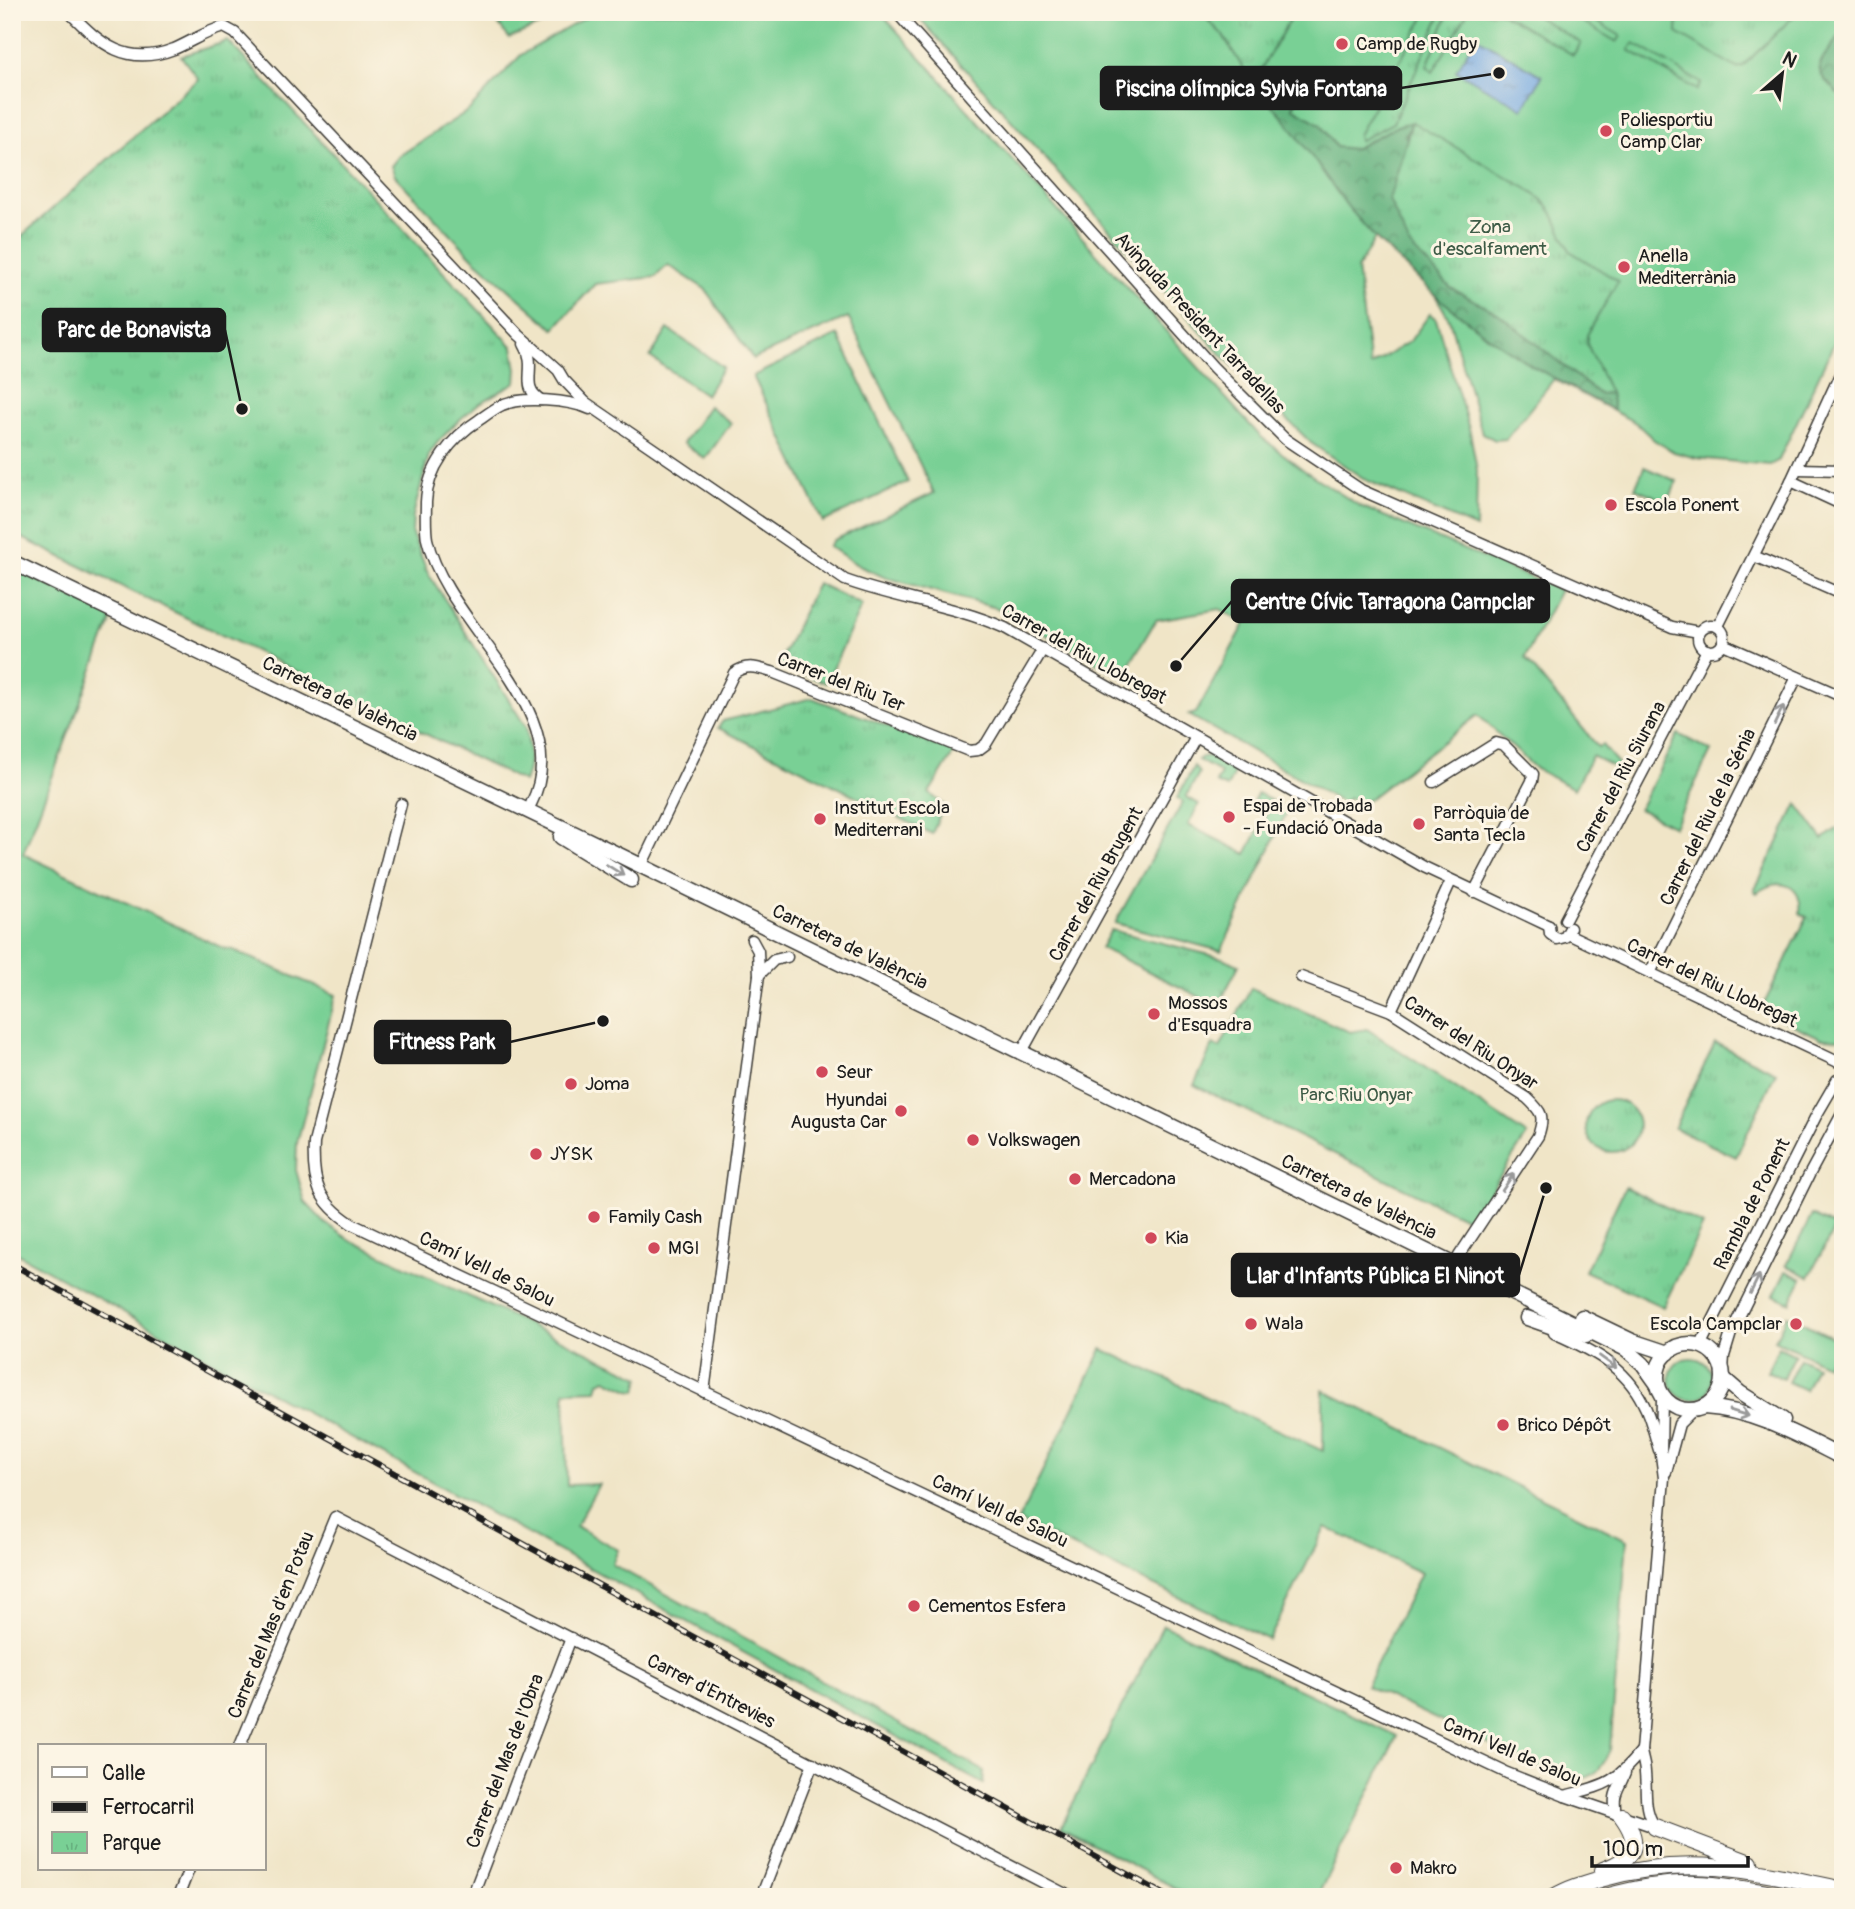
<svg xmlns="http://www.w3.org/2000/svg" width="1855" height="1909" font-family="Pangolin,sans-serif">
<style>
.green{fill:#79d095;stroke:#4a7658;stroke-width:2}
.forest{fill:url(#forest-crowns);stroke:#3f674d;stroke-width:2}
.park{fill:url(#park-tufts);stroke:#4a7658;stroke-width:2}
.water{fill:url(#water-ripples);stroke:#48627f;stroke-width:2}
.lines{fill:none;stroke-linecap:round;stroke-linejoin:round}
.minor-casing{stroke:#3c3a36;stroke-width:13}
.major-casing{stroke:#3c3a36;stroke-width:17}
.highway-casing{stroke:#3c3a36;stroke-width:18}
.minor{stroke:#fff;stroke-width:10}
.major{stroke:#fff;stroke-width:14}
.highway{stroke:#fff;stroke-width:16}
.rail-casing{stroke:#1c1c1c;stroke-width:6}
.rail{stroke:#fcf5e5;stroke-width:3.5;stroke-dasharray:10;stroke-linecap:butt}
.oneway{stroke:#999}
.poi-dot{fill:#d1495b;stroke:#fcf5e5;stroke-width:2.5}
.labels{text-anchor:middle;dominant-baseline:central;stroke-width:6;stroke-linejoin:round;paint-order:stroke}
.poi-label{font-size:19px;fill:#1c1c1c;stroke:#fcf5e5;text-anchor:start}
.park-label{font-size:19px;fill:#3d5b46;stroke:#fcf5e5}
.street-label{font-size:19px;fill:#1c1c1c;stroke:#fcf5e5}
.leader{fill:none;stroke:#1c1c1c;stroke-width:2.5}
.callout-dot{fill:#1c1c1c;stroke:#fcf5e5;stroke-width:2.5}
.callout{fill:#1c1c1c;stroke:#1c1c1c;stroke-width:2.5}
.callout-label{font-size:21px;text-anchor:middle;font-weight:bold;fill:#fff}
</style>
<defs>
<pattern id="forest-crowns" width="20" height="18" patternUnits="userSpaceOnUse" patternTransform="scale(1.75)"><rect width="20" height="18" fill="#62b27e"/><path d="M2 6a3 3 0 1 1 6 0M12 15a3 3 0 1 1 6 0" fill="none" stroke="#509066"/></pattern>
<pattern id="park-tufts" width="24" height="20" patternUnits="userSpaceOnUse" patternTransform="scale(1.75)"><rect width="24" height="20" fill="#79d095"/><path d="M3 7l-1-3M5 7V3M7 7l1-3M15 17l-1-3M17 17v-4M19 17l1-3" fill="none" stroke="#68b280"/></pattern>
<pattern id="water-ripples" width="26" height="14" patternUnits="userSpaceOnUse" patternTransform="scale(1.75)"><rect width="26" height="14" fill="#75a9e2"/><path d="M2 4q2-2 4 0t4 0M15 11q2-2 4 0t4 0" fill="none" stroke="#5f89b6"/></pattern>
</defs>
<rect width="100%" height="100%" fill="#fcf5e5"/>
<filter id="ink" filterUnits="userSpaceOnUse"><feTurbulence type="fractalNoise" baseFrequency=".0143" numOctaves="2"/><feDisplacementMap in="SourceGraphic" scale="14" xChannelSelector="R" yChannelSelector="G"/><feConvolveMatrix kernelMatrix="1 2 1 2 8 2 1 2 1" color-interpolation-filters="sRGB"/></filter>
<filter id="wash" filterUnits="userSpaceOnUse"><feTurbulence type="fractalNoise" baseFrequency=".00686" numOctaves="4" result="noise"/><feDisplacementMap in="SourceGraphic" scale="28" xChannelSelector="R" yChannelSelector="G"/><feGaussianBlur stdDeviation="1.57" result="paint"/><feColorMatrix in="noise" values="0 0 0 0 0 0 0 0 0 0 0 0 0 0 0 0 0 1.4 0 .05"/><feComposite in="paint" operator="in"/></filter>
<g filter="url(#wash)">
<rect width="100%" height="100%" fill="#f0e5c7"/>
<g class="green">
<polygon points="489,12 572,12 509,38"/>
<polygon points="595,12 880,12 1260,436 1305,471 1360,506 1560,590 1525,658 1598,747 1602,745 1622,768 1620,770 1592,756 1574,789 1536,769 1478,715 1361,805 1349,798 1343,803 1189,715 1196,713 1245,624 1220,609 1156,620 1122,677 1000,609 884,577 859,566 829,546 834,540 934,493 848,317 753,359 705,289 668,265 655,277 595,284 554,329 474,259 395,176 391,166 399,156 469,110 521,55"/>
<polygon points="914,12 1843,12 1843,324 1779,460 1770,465 1696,458 1674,452 1654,440 1636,423 1554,379 1506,439 1495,440 1482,433 1449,319 1436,296 1375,238 1357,269 1370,366 1410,341 1430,314 1436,319 1470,432 1477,470 1476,528 1366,480 1311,443 1221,354"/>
<polygon points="668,329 723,367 706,395 650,357"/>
<polygon points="838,335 908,482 823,522 753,376"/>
<polygon points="709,406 731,423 705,459 683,443"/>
<polygon points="1644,467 1677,481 1668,502 1635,488"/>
<polygon points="12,567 113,616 23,854 225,949 233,950 336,995 297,1143 296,1170 305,1202 325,1223 350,1240 640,1377 637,1391 629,1390 606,1379 599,1382 597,1390 565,1391 567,1485 599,1484 576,1526 618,1550 612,1564 984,1771 983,1784 12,1251"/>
<polygon points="1210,756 1235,771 1227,788 1216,783 1221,773 1198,760 1202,757"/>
<polygon points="1194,766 1199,773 1186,797 1199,804 1188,825 1246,854 1269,810 1253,802 1258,793 1288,810 1221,951 1115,923 1183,802 1177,798"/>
<polygon points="1812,1215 1835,1227 1809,1277 1786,1265"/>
<polygon points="1786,1271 1802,1279 1790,1303 1774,1295"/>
<polygon points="1787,1315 1838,1340 1826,1365 1775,1340"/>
<polygon points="1779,1347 1795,1355 1783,1379 1767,1371"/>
<path d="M 1102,1349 L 1323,1451 L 1323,1390 L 1627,1540 L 1610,1750 C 1600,1775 1590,1781 1563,1779 L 1366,1686 L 1421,1573 L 1325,1527 L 1269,1640 L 1018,1521 Z"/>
<polygon points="1800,1358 1816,1366 1805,1390 1788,1382"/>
<circle cx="1691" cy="1379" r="21"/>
<polygon points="1163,1625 1397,1736 1317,1897 1192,1897 1061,1827"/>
</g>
<g class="forest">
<polygon points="1200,12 1294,12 1257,76 1297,99 1293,108 1320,124 1336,147 1354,149 1397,126 1412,122 1406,136 1451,288 1498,313 1599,394 1610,393 1614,411 1532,366 1483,333 1436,296 1375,238 1347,206 1287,122 1251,81 1223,35"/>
<path d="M 1843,36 L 1843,99 C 1813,68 1812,71 1839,37 Z"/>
</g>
<g class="park">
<polygon points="1200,12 1294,12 1257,76 1251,81 1223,35"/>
<polygon points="1427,12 1442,12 1393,123 1359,141 1358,135"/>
<polygon points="1449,12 1468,12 1433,72 1427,66"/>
<polygon points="1500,12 1529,12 1581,43 1573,55"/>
<polygon points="1566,12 1580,12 1621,36 1617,42"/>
<polygon points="1678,12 1707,18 1722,17 1734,12 1798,12 1743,66 1737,68 1677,33"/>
<path d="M 228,41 L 513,347 L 517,369 L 516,382 L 477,405 L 457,422 L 437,443 L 429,455 L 413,516 L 412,534 L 428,573 L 526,727 C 529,747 532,763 524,782 L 12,533 L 12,240 L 16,241 L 198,79 L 181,56 Z"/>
<polygon points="1634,43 1701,83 1697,90 1629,50"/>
<polygon points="1412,122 1526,188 1542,200 1552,212 1570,251 1618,281 1587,335 1587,344 1610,393 1599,394 1498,313 1451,288 1410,246 1389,200"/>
<polygon points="817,583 862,605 826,683 778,665"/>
<polygon points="812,698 955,751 929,793 944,805 932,834 718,728 723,721"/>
<polygon points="1678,734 1711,751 1674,827 1639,809"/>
<path d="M 1797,804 L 1823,839 L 1843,824 L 1843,1039 L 1821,1038 L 1761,1010 L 1807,917 L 1800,914 C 1804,884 1778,876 1757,893 L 1754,891 Z"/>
<polygon points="1111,930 1222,958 1239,965 1218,1006 1101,948"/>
<polygon points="1251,988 1350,1032 1367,1029 1527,1135 1471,1221 1194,1085 1213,1045 1220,1048"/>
<polygon points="1715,1043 1776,1072 1736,1157 1674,1128"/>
<circle cx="1612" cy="1126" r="26"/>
<polygon points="1625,1187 1703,1225 1663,1307 1585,1271"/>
</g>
<polygon class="water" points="1476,37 1542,76 1523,109 1456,71"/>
</g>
<g filter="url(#ink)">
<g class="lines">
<defs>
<g id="minor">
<path d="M 69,12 C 101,45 127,67 174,49 C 191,42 206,31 224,27 L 235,33 L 519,335 L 558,370 L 564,380 L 585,402 L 845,580 C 897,599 953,605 1005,628 L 1424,867 L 1549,926"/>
<polyline points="896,12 1213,367 1285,439 1361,490 1672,627 1699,632"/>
<path d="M 524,344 C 539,367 518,386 541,400"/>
<polyline points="1797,469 1843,470"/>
<polyline points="1791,481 1843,505"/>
<polyline points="1754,556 1843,595"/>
<circle cx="1711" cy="638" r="13"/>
<polyline points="1718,626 1791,481 1843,368"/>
<polyline points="1723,644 1843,697"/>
<polyline points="1434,782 1496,743 1504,745 1533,774 1532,781 1474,892"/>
<path d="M 401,804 L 314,1143 C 312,1183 318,1202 352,1224 L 1507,1773 L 1565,1796 L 1655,1827"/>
<path d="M 531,804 C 579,710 446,627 427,539 C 425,527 426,513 426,502 C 427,468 452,437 479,420 C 486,415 494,409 502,405 C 522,396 570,400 590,409"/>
<path d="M 644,860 L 734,673 C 747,663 758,668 772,672 L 969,751 L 978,750 L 986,744 L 1043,649"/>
<polyline points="1565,920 1707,650"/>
<polyline points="1549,926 1550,934 1557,939 1565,937 1570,928"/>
<polyline points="1568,934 1840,1063"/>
<polyline points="752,940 758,951 759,975 774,960 787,957"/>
<polyline points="1650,973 1797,677"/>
<path d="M 1301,977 L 1391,1011 L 1527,1098 C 1542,1112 1545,1116 1538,1136 L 1459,1256"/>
<polyline points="1391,1011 1451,881"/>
<polyline points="1025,1046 1196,737"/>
<path d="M 1554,1333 C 1590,1349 1625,1366 1643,1403 C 1651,1417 1654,1434 1659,1450"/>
<polyline points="1700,1346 1816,1116 1837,1080"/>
<polyline points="1723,1370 1724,1356 1731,1333 1809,1175 1843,1112"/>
<polyline points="704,1392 759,975"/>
<polyline points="1666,1472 1679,1424 1693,1410"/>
<polyline points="240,1746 335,1517 1071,1897"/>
<path d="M 1565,1796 C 1604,1785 1614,1785 1641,1751"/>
<path d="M 1616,1814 C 1612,1793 1618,1791 1625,1773"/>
<path d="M 1655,1827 C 1643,1809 1647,1794 1645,1773 C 1645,1766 1642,1758 1641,1751 L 1664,1478 L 1661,1455 L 1662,1395"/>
<polyline points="178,1897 189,1869"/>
<polyline points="472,1897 571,1638"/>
<polyline points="761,1897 813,1763"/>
</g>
<g id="major">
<polyline points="12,562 621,856 1626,1349 1643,1364 1658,1385"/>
<polyline points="561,837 631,880"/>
<polyline points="1582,1317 1632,1341 1668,1353"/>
<polyline points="1527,1318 1564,1331 1586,1335"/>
<circle cx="1690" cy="1377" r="33"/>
<polyline points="1724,1379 1740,1393 1783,1420"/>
<path d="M 1704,1407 C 1754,1410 1799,1436 1843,1458"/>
</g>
<g id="highway">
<polyline points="1655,1827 1750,1863"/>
<path d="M 1603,1870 C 1634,1859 1643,1845 1622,1816"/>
<path d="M 1554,1897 C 1569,1888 1587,1883 1604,1878 C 1691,1854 1757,1871 1843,1890"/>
<path d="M 1606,1897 C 1676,1877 1716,1882 1787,1897"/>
</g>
</defs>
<use href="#minor" class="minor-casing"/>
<use href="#major" class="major-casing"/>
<use href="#highway" class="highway-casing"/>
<use href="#minor" class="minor"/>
<use href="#major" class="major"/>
<use href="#highway" class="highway"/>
<defs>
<polyline id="rail" points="12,1264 1169,1897"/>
</defs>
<use href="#rail" class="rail-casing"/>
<use href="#rail" class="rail"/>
</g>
<defs><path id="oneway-shaft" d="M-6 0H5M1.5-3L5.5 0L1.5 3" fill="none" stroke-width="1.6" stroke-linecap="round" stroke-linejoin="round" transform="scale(1.75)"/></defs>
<g class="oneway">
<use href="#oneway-shaft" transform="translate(1779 715) rotate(-64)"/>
<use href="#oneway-shaft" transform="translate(615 870) rotate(32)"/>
<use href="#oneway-shaft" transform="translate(1508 1182) rotate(-56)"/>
<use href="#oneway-shaft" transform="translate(1755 1284) rotate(-64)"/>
<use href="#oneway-shaft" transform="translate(1608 1362) rotate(36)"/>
<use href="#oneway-shaft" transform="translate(1739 1413) rotate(17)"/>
</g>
</g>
<g class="poi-dot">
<circle cx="1342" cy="44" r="7"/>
<circle cx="1606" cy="131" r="7"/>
<circle cx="1624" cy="267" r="7"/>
<circle cx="1611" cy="505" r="7"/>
<circle cx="1229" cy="817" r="7"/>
<circle cx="820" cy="819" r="7"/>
<circle cx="1419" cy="824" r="7"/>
<circle cx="1154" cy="1014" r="7"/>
<circle cx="822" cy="1072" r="7"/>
<circle cx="571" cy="1084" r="7"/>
<circle cx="901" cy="1111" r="7"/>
<circle cx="973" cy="1140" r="7"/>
<circle cx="536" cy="1154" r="7"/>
<circle cx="1075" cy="1179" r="7"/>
<circle cx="594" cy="1217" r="7"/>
<circle cx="1151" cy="1238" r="7"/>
<circle cx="654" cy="1248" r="7"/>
<circle cx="1251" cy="1324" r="7"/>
<circle cx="1796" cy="1324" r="7"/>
<circle cx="1503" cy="1425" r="7"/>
<circle cx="914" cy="1606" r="7"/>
<circle cx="1396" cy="1868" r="7"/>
</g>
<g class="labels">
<g class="poi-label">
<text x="1356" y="44">Camp de Rugby</text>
<text x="1620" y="120">Poliesportiu<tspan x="1620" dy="22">Camp Clar</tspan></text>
<text x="1638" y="256">Anella<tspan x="1638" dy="22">Mediterrània</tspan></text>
<text x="1625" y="505">Escola Ponent</text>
<text x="1243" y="806">Espai de Trobada<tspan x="1243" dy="22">- Fundació Onada</tspan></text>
<text x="834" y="808">Institut Escola<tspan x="834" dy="22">Mediterrani</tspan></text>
<text x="1433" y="813">Parròquia de<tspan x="1433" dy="22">Santa Tecla</tspan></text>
<text x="1168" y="1003">Mossos<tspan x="1168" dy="22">d'Esquadra</tspan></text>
<text x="836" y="1072">Seur</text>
<text x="585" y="1084">Joma</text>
<text x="887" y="1100" text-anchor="end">Hyundai<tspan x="887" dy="22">Augusta Car</tspan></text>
<text x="987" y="1140">Volkswagen</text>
<text x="550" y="1154">JYSK</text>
<text x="1089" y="1179">Mercadona</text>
<text x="608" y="1217">Family Cash</text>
<text x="1165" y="1238">Kia</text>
<text x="668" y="1248">MGI</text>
<text x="1265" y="1324">Wala</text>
<text x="1782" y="1324" text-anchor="end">Escola Campclar</text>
<text x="1517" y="1425">Brico Dépôt</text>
<text x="928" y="1606">Cementos Esfera</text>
<text x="1410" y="1868">Makro</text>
</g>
<g class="park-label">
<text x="1490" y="227">Zona<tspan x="1490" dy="22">d'escalfament</tspan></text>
<text x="1356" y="1095">Parc Riu Onyar</text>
</g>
<g class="street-label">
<text transform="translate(1200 323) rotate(47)">Avinguda President Tarradellas</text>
<text transform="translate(1084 654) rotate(29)">Carrer del Riu Llobregat</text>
<text transform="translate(841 682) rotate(21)">Carrer del Riu Ter</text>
<text transform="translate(340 699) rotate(26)">Carretera de València</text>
<text transform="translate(1621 777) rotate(-62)">Carrer del Riu Siurana</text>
<text transform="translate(1708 817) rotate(-64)">Carrer del Riu de la Sénia</text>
<text transform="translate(1096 884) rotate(-61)">Carrer del Riu Brugent</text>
<text transform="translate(850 947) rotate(26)">Carretera de València</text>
<text transform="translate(1712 983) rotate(25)">Carrer del Riu Llobregat</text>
<text transform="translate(1471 1043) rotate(33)">Carrer del Riu Onyar</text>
<text transform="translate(1359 1197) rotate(26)">Carretera de València</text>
<text transform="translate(1752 1204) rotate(-63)">Rambla de Ponent</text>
<text transform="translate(487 1269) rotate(26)">Camí Vell de Salou</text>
<text transform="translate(1000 1511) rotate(25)">Camí Vell de Salou</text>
<text transform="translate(271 1625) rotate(-68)">Carrer del Mas d'en Potau</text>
<text transform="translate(711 1691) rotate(27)">Carrer d'Entrevies</text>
<text transform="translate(1512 1752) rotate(23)">Camí Vell de Salou</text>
<text transform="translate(505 1761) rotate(-69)">Carrer del Mas de l'Obra</text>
</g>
</g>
<path class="leader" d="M1499 73L1401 88M242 409L225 330M1176 666L1232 601M603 1021L510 1042M1546 1188L1519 1275"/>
<g class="callout-dot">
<circle cx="1499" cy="73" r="7"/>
<circle cx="242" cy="409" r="7"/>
<circle cx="1176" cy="666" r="7"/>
<circle cx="603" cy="1021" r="7"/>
<circle cx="1546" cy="1188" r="7"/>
</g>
<g class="callout">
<rect x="1101" y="67" width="300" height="42" rx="7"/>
<rect x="43" y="309" width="182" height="42" rx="7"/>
<rect x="1232" y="580" width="317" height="42" rx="7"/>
<rect x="375" y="1021" width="135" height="42" rx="7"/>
<rect x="1232" y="1254" width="287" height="42" rx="7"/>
</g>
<g class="callout-label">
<text x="1251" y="96">Piscina olímpica Sylvia Fontana</text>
<text x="134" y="337">Parc de Bonavista</text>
<text x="1390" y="609">Centre Cívic Tarragona Campclar</text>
<text x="442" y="1049">Fitness Park</text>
<text x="1375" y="1283">Llar d'Infants Pública El Ninot</text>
</g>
<rect width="1855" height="1909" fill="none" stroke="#fcf5e5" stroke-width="42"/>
<rect x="38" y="1744" width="228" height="126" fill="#fcf5e5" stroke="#a29e95" stroke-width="2"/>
<rect x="52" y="1767" width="35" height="10" fill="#ffffff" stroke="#a29e95" stroke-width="2"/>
<text x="102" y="1780" font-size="21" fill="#1c1c1c">Calle</text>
<rect x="52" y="1802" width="35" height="10" fill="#1c1c1c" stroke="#a29e95" stroke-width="2"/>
<text x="102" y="1814" font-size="21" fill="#1c1c1c">Ferrocarril</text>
<rect x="52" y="1832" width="35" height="21" fill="url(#park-tufts)" stroke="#a29e95" stroke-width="2"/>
<text x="102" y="1850" font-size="21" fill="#1c1c1c">Parque</text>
<g transform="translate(1782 74) rotate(28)" stroke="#fcf5e5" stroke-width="5" paint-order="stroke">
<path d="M0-5L12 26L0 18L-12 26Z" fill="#1c1c1c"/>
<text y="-10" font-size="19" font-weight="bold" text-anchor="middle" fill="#1c1c1c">N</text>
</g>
<path d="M1592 1856v10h156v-10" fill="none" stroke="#1c1c1c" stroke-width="3.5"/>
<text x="1603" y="1856" font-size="21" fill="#1c1c1c" stroke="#fcf5e5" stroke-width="5" paint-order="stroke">100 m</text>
</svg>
